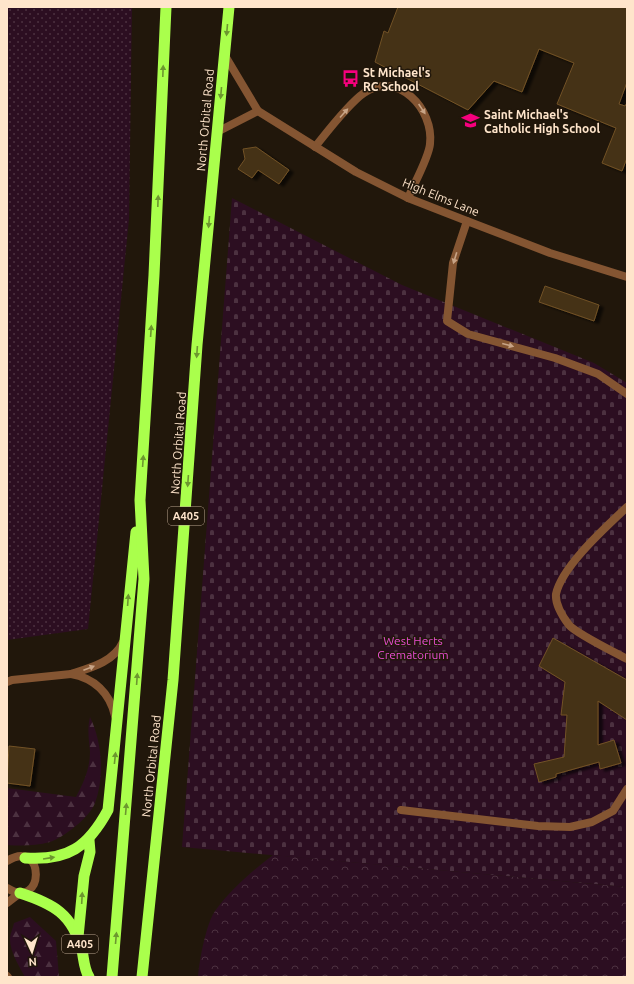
<svg xmlns="http://www.w3.org/2000/svg" width="634" height="984" font-family="Ubuntu,sans-serif">
<style>
.grass{fill:url(#grass-dots)}
.forest{fill:url(#forest-firs)}
.cemetery{fill:url(#cemetery-stones)}
.park{fill:url(#park-crowns)}
.building{fill:#443116;stroke:#725226;filter:url(#shadow)}
.lines{fill:none;stroke-linecap:round;stroke-linejoin:round}
.service{stroke:#845532;stroke-width:8}
.minor{stroke:#845532;stroke-width:8}
.trunk{stroke:#aaff4c;stroke-width:11}
.oneway{fill:#6c972f}
.oneway2{fill:#c8a486}
.labels{text-anchor:middle;dominant-baseline:central;stroke-width:3;stroke-linejoin:round;paint-order:stroke}
.shield{fill:#21170b;stroke:#bca791;stroke-width:1}
.shield-label{font-size:11px;font-weight:bold;fill:#ffe5cb}
.poi-label{font-size:12px;font-weight:bold;fill:#ffe5cb;stroke:#21170b;text-anchor:start}
.street-label{font-size:12px;fill:#ffe5cb;stroke:#21170b}
.park-label{font-size:12px;fill:#e94dd3;stroke:#21170b}
</style>
<defs>
<pattern id="grass-dots" width="8" height="8" patternUnits="userSpaceOnUse"><rect width="8" height="8" fill="#2c0e21"/><path d="M2 2h.1M6 6h.1" fill="none" stroke="#4c3140" stroke-width="1.8" stroke-linecap="round"/></pattern>
<pattern id="forest-firs" width="22" height="20" patternUnits="userSpaceOnUse"><rect width="22" height="20" fill="#2c0e21"/><path d="M5 1l3.5 6h-7zM16 11l3.5 6h-7z" fill="#4c3140"/></pattern>
<pattern id="cemetery-stones" width="16" height="16" patternUnits="userSpaceOnUse"><rect width="16" height="16" fill="#2c0e21"/><path d="M2 7V4a2 2 0 0 1 4 0v3zM10 15v-3a2 2 0 0 1 4 0v3z" fill="#4c3140"/></pattern>
<pattern id="park-crowns" width="20" height="18" patternUnits="userSpaceOnUse"><rect width="20" height="18" fill="#2c0e21"/><path d="M2 6a3 3 0 1 1 6 0M12 15a3 3 0 1 1 6 0" fill="none" stroke="#4c3140"/></pattern>
<filter id="shadow"><feDropShadow dx="4.5" dy="2.5" stdDeviation="1" flood-color="#0009"/></filter>
</defs>
<rect width="100%" height="100%" fill="#21170b"/>
<polygon class="grass" points="7,7 132,7 129,219 88,629 7,640"/>
<g class="forest">
<path d="M 90,717 C 102,742 105,776 95,803 C 90,817 63,838 50,842 C 35,846 21,846 7,845 L 7,788 L 76,797 C 84,782 90,768 90,752 C 89,740 87,729 90,717 Z"/>
<path d="M 30,917 L 56,941 L 59,977 L 25,977 C 19,966 10,952 10,939 C 10,934 13,928 14,923 Z"/>
</g>
<polygon class="cemetery" points="232,198 402,285 594,363 627,383 627,887 182,847"/>
<path class="park" d="M 273,855 L 627,887 L 627,977 L 198,977 C 199,961 206,924 215,911 C 231,889 252,871 273,855 Z"/>
<g class="building">
<polygon points="398,7 627,7 627,82 619,104 625,106 627,103 627,158 622,171 602,163 616,128 557,104 574,63 539,49 522,92 494,81 468,110 375,62 384,31 388,33"/>
<polygon points="256,147 289,170 279,184 258,170 252,178 238,169 245,159 243,149"/>
<polygon points="545,286 599,305 594,321 539,302"/>
<polygon points="553,638 627,680 627,720 598,701 598,745 614,740 621,763 600,769 599,762 556,774 556,777 539,782 534,764 564,757 567,715 561,715 565,682 539,666"/>
<polygon points="9,746 35,749 30,786 7,783"/>
</g>
<g class="lines">
<g class="service">
<path d="M 315,147 C 327,132 349,103 364,93 C 398,70 434,109 430,144 C 429,157 414,184 408,198"/>
<polyline points="467,221 453,263 447,321 468,334 555,358 598,374 627,394"/>
<path d="M 627,507 C 606,527 562,566 556,594 C 555,604 563,617 569,625 C 577,634 614,652 627,659"/>
<polyline points="7,682 12,680 71,674"/>
<path d="M 115,716 C 110,693 94,678 71,674 C 90,668 114,662 123,642"/>
<polyline points="401,810 538,826 570,827 592,822 613,811 627,789"/>
<path d="M 7,861 C 46,837 45,912 7,888"/>
<polyline points="7,903 20,893"/>
<polyline points="7,976 8,977"/>
</g>
<g class="minor">
<polyline points="224,54 258,111 356,172 408,198 467,221 550,253 627,277"/>
<polyline points="217,132 258,111"/>
</g>
<g class="trunk">
<path d="M 25,858 C 68,861 88,847 108,810 L 136,532"/>
<path d="M 20,893 C 54,904 72,914 82,950 C 84,960 84,969 89,977"/>
<polyline points="78,937 84,876 90,852 89,840"/>
<polyline points="112,977 144,579 140,500 154,275 166,7"/>
<polyline points="142,977 173,680 197,345 229,7"/>
</g>
</g>
<defs><path id="oneway-solid" d="M-6-.8H1V-3.2L6.5 0L1 3.2V.8H-6Z"/></defs>
<g class="oneway">
<use href="#oneway-solid" transform="translate(227 30) rotate(95)"/>
<use href="#oneway-solid" transform="translate(163 71) rotate(-88)"/>
<use href="#oneway-solid" transform="translate(221 93) rotate(95)"/>
<use href="#oneway-solid" transform="translate(158 201) rotate(-88)"/>
<use href="#oneway-solid" transform="translate(209 222) rotate(95)"/>
<use href="#oneway-solid" transform="translate(151 331) rotate(-86)"/>
<use href="#oneway-solid" transform="translate(197 352) rotate(94)"/>
<use href="#oneway-solid" transform="translate(143 461) rotate(-86)"/>
<use href="#oneway-solid" transform="translate(188 481) rotate(94)"/>
<use href="#oneway-solid" transform="translate(128 600) rotate(-86)"/>
<use href="#oneway-solid" transform="translate(137 679) rotate(-86)"/>
<use href="#oneway-solid" transform="translate(115 758) rotate(-84)"/>
<use href="#oneway-solid" transform="translate(126 809) rotate(-85)"/>
<use href="#oneway-solid" transform="translate(49 858) rotate(-9)"/>
<use href="#oneway-solid" transform="translate(82 898) rotate(-87)"/>
<use href="#oneway-solid" transform="translate(116 938) rotate(-85)"/>
</g>
<g class="oneway2">
<use href="#oneway-solid" transform="translate(422 109) rotate(56)"/>
<use href="#oneway-solid" transform="translate(344 113) rotate(-48)"/>
<use href="#oneway-solid" transform="translate(455 258) rotate(107)"/>
<use href="#oneway-solid" transform="translate(508 345) rotate(15)"/>
<use href="#oneway-solid" transform="translate(89 668) rotate(-21)"/>
</g>
<defs>
<symbol id="bus-bare" viewBox="-9 -9 18 18"><path d="M-5-6H5V4H4V6H2V4H-2V6H-4V4H-5ZM-3.5-4V0h7V-4ZM-3.5 1.2v1.5H-2V1.2ZM2 1.2v1.5H3.5V1.2Z" fill="#f6007e" stroke="#21170b" stroke-width="2.5" paint-order="stroke"/></symbol>
<symbol id="school-bare" viewBox="-9 -9 18 18"><path d="M0-5L7-2L0 1L-7-2ZM-4 1L0 2.5L4 1V4Q0 6-4 4Z" fill="#f6007e" stroke="#21170b" stroke-width="2.5" paint-order="stroke"/></symbol>
</defs>
<g fill-rule="evenodd">
<use href="#bus-bare" x="338" y="66" width="25" height="25"/>
<use href="#school-bare" x="458" y="108" width="25" height="25"/>
</g>
<g class="labels">
<g class="shield">
<rect x="168" y="507" width="36" height="18" rx="3"/>
<rect x="62" y="935" width="36" height="18" rx="3"/>
</g>
<g class="shield-label">
<text x="186" y="516">A405</text>
<text x="80" y="944">A405</text>
</g>
<g class="poi-label">
<text x="363" y="72">St Michael's<tspan x="363" dy="14">RC School</tspan></text>
<text x="484" y="114">Saint Michael's<tspan x="484" dy="14">Catholic High School</tspan></text>
</g>
<g class="street-label">
<text transform="translate(205 120) rotate(-85)">North Orbital Road</text>
<text transform="translate(441 197) rotate(22)">High Elms Lane</text>
<text transform="translate(178 443) rotate(-86)">North Orbital Road</text>
<text transform="translate(151 766) rotate(-84)">North Orbital Road</text>
</g>
<g class="park-label">
<text x="413" y="640">West Herts<tspan x="413" dy="14">Crematorium</tspan></text>
</g>
</g>
<rect width="634" height="984" fill="none" stroke="#ffe5cb" stroke-width="16"/>
<g transform="translate(32 952) rotate(176)" stroke="#21170b" stroke-width="3" paint-order="stroke">
<path d="M0-3L7 15L0 10L-7 15Z" fill="#ffe5cb"/>
<text y="-6" font-size="11" font-weight="bold" text-anchor="middle" fill="#ffe5cb">N</text>
</g>
</svg>
